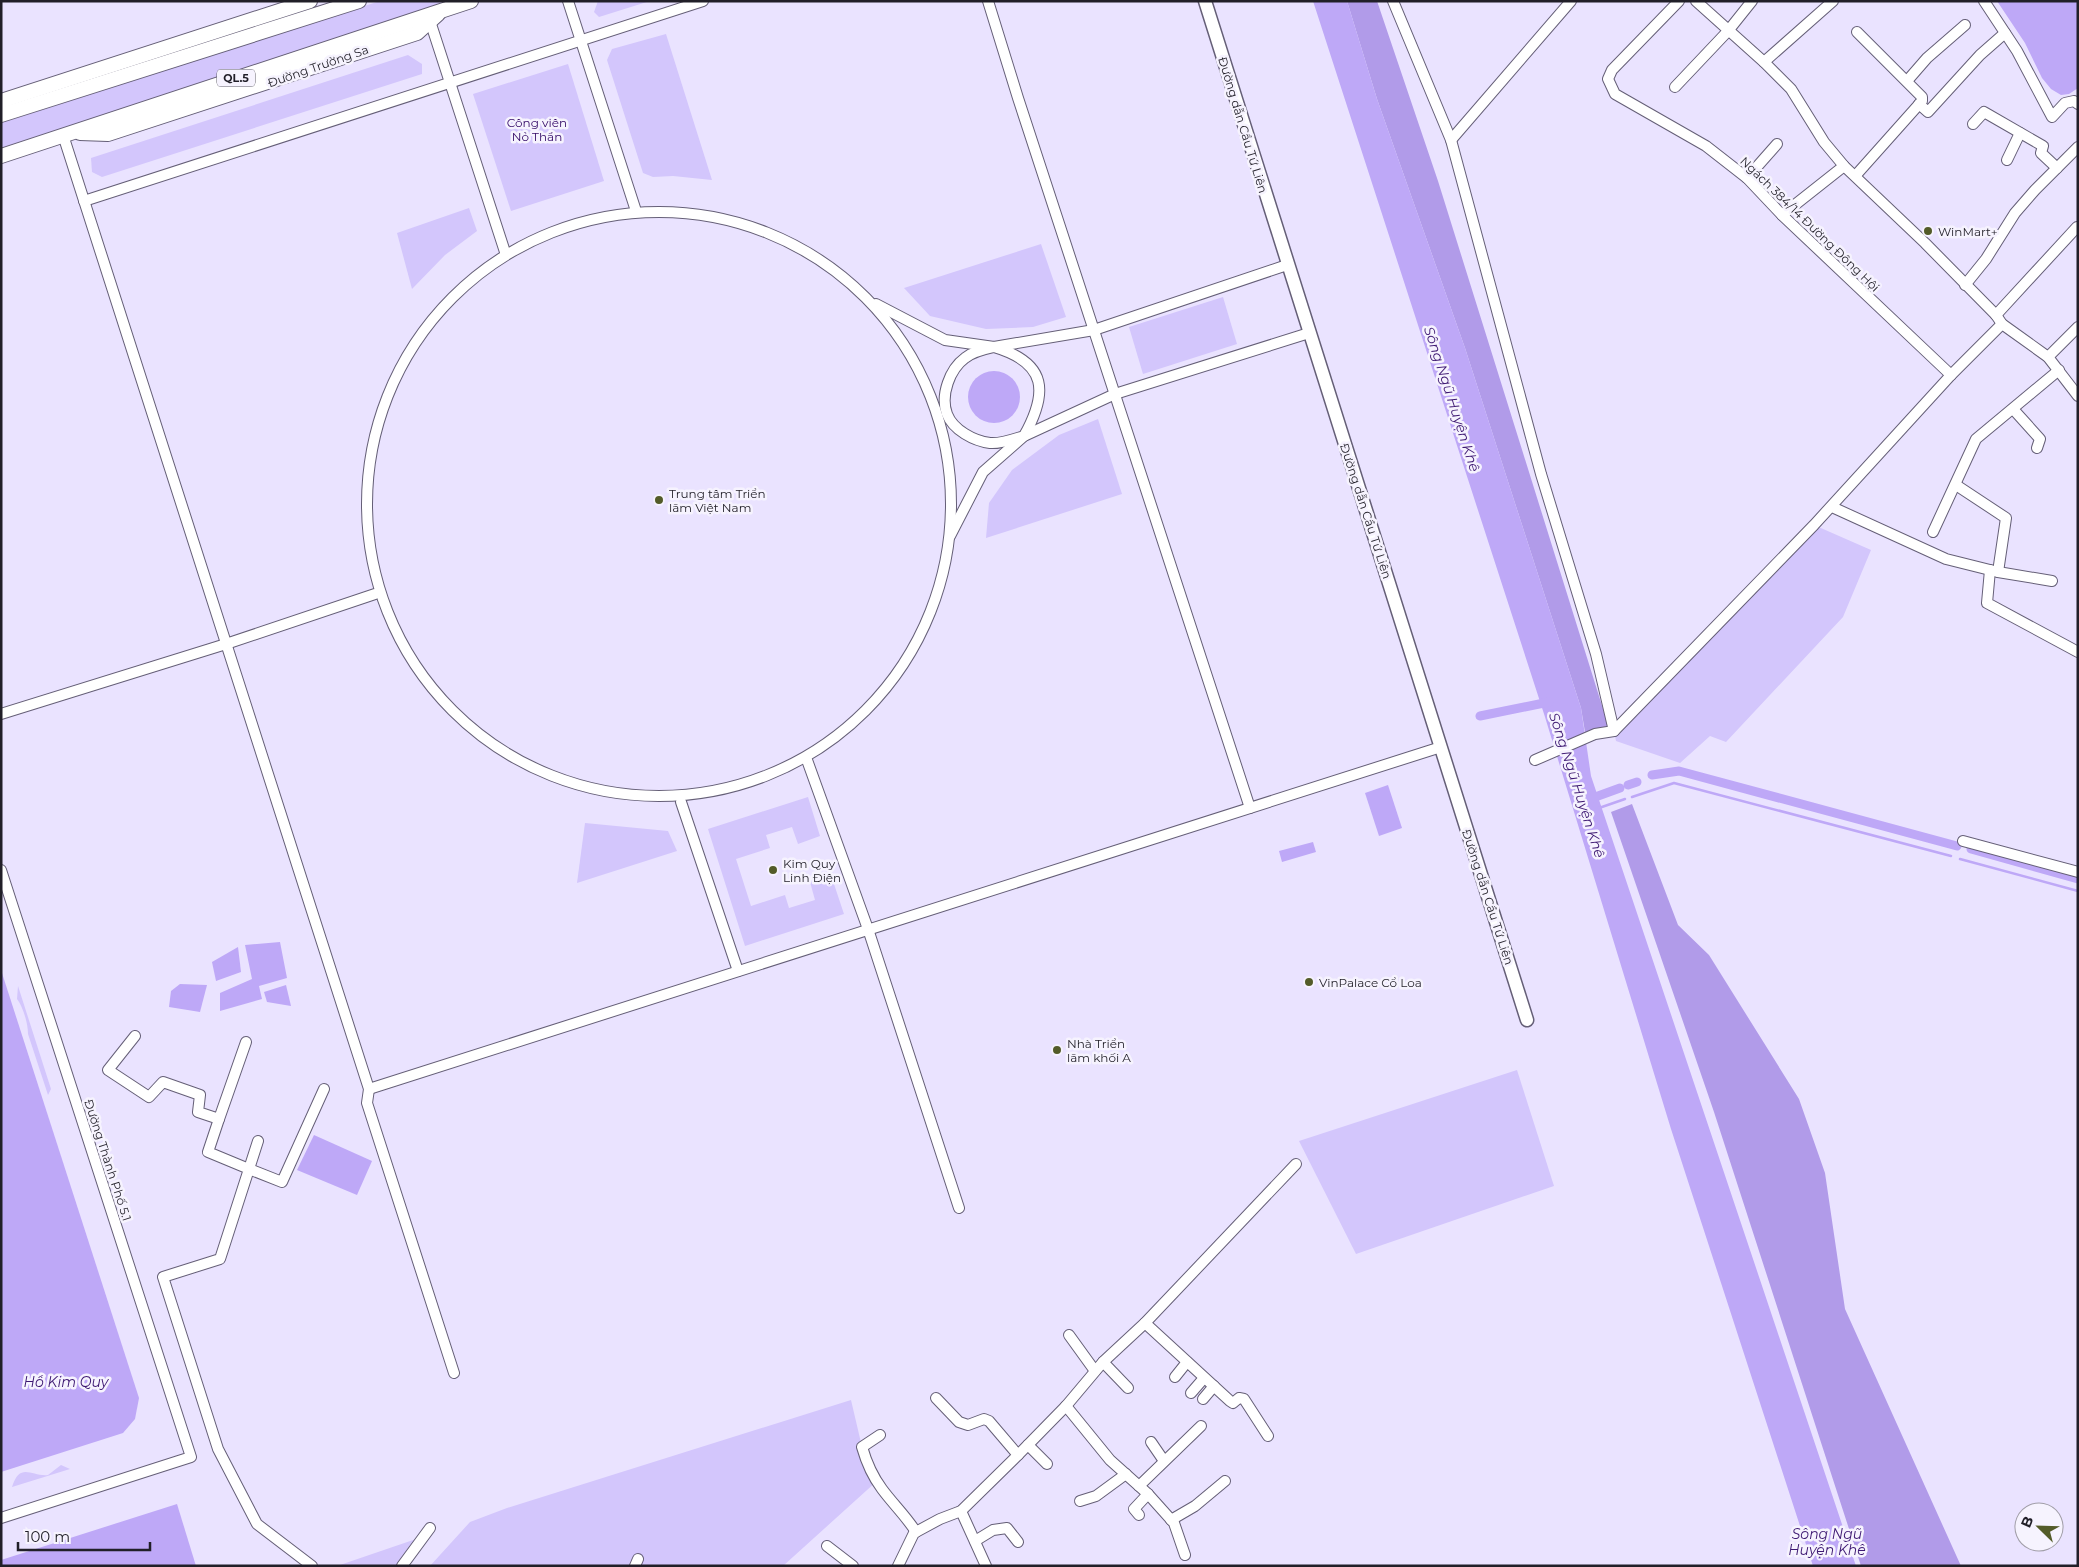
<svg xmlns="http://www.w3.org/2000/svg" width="2079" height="1567" font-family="Montserrat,sans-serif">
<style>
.green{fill:#d3c6fc}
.forest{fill:#b19be9}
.water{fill:#bea8f7}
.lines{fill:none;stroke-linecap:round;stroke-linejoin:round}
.stream{stroke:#bea8f7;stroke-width:2.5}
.canal{stroke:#bea8f7;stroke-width:9}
.minor-casing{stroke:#655f77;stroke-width:12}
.major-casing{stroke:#655f77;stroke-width:15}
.highway-casing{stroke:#655f77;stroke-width:16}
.minor{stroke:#fff;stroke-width:10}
.major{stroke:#fff;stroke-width:12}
.highway{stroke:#fff;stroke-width:14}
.poi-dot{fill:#535b29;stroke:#f6f3fe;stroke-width:2}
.labels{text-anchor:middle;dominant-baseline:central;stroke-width:5;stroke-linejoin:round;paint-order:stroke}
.shield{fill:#f6f3fe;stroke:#615f68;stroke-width:1}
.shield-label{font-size:11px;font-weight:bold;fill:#211f28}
.street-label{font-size:12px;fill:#211f28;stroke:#f6f3fe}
.park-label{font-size:12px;fill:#340a67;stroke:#f6f3fe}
.poi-label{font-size:12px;fill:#211f28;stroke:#f6f3fe;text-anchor:start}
.water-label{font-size:14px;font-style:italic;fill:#3d1872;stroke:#f6f3fe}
</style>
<rect width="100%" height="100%" fill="#eae3ff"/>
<g class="green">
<polygon points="380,1 444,1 414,14 1,148 1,123"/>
<polygon points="598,1 650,1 599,17 594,12"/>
<polygon points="666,34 712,180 673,176 653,177 643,173 607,60 612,49"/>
<polygon points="408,55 422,64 422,74 102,177 92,172 91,158"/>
<polygon points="568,64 604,181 511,211 473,94"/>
<polygon points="469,208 477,231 445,255 412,289 397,233"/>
<polygon points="1041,244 1066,317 1033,327 986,329 930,316 904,288"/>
<polygon points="1223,297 1237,344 1143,374 1129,327"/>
<polygon points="1098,419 1122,494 986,538 989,503 1012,470 1059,435"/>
<polygon points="1814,525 1871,550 1843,617 1726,742 1710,736 1680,763 1616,741 1614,731"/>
<polygon points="808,797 820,836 798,844 792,827 766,835 770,848 736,859 751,906 785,895 789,908 815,900 810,882 831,875 844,914 745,946 708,829"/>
<polygon points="585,823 668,831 677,851 577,883"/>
<path d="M 18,986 L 51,1089 L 48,1095 L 28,1034 C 28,1023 23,1007 17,999 Z"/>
<polygon points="1517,1070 1554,1186 1356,1254 1299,1141"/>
<polygon points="851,1400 862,1447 877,1481 783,1566 430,1566 470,1522 507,1508"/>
<path d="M 61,1465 L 70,1469 L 12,1487 C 20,1461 32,1477 48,1475 Z"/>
<polygon points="419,1538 400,1566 337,1566"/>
</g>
<g class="forest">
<polygon points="1347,1 1377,1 1438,181 1609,728 1585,732 1581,708 1465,348 1377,99"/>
<polygon points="1632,804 1678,925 1709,955 1799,1099 1825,1173 1845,1309 1961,1566 1861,1566 1714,1112 1611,812"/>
</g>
<g class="water">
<polygon points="1313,1 1347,1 1377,99 1465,348 1581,708 1591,776 1856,1566 1813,1566 1671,1129 1545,717"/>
<polygon points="1997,1 2078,1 2078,88 2069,94 2061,95 2051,89 2042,78 2025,43"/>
<circle cx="994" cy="397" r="26"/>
<polygon points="1388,785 1402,828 1379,836 1365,793"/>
<polygon points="1313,842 1316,852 1282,862 1279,851"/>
<polygon points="280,942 287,978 259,986 262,999 220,1011 220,993 252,979 245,945"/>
<polygon points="238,947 241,972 216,981 212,962"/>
<polygon points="1,970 139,1398 135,1419 123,1433 1,1472"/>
<polygon points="180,984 207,985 200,1012 169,1007 171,991"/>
<polygon points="286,985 291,1006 267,1002 264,992"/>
<polygon points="314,1135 372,1161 357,1195 297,1170"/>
<polygon points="177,1504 196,1566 1,1566 1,1560"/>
</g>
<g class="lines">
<g class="stream">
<polyline points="1632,797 1674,783 1951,856"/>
<polyline points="1599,808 1625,799"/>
<polyline points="1960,859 2078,891"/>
</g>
<g class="canal">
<polyline points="1480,716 1549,702"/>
<polyline points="1652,775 1679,771 1957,846"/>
<polyline points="1628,785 1637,782"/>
<polyline points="1587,800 1620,788"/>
<polyline points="1971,849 2078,879"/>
</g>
<defs>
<g id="minor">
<polyline points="568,1 636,211"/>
<polyline points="988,1 1018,98 1250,808"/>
<polyline points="1393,1 1451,140 1541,474 1596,654 1614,731"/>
<polyline points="1679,1 1612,70 1608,79 1615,94 1706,146 1747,178 1782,215 1951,375"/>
<polyline points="1696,1 1764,62 1791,89 1824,142 1844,166 1925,243 1996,315 2002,324 2048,357 2078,396"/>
<polyline points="1984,1 2017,51 2052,117 2065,103 2074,101 2078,104"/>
<polyline points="430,21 505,252"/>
<polyline points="1764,62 1833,1"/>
<polyline points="1907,81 1927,58 1965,25"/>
<polyline points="1675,87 1728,31 1752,1"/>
<polyline points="1919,104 1928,112 1980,55 2005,33"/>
<polyline points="1973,124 1984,112 2043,146 2041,153 2057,168"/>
<polyline points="63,135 369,1089 367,1103 454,1373"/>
<polyline points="1451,140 1571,1"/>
<polyline points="2007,160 2020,133"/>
<polyline points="1856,175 1922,101 1922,97 1857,32"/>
<polyline points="1747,178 1777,144"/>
<polyline points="84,201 703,1"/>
<circle cx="659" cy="504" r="292"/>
<polyline points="1782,215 1844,166"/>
<polyline points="1965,285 1986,259 2015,213 2035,190 2078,147"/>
<polyline points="876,304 945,340 994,347 1094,330 1287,265"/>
<polyline points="1996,315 2077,227"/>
<path d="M 994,347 C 1048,363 1048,393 1024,436 C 1014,439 1001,444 990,443 C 974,441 953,430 947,414 C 940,395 950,369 965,358 C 974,351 985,349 994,347 Z"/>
<polyline points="2048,357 2078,327"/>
<polyline points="2013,409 2040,439 2037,448"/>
<polyline points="1956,485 2006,518 1998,572"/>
<polyline points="1832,507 1946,559 1998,572 2052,581"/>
<polyline points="1933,532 1976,439 2059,370"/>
<polyline points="950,536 983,472 1024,436 1115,394 1309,333"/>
<polyline points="1990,570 1987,603 2078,652"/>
<polyline points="1,714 226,644 375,594"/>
<polyline points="807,760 868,929 959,1208"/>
<polyline points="1535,760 1595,734 1614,731 1814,525 1951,375 2002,324"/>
<polyline points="681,802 738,971"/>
<polyline points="1963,841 2078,872"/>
<polyline points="1,870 191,1457 1,1518"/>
<polyline points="135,1036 108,1070 149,1097 163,1082 200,1095 198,1112 219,1119 208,1152 249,1169 220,1259 163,1277 218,1449 257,1524 312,1566"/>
<polyline points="369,1089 1441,747"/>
<polyline points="219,1119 246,1042"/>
<polyline points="258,1141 249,1169 282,1182 324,1089"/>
<polyline points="1145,1323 1230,1401 1233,1403 1239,1398 1244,1399 1268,1436"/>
<polyline points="1069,1335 1095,1371"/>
<polyline points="1103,1362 1128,1388"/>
<polyline points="1175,1377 1187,1362"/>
<polyline points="1191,1393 1204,1378"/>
<polyline points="936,1398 959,1422 968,1425 984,1419 989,1421 1018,1455"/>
<polyline points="1203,1399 1214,1386"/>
<polyline points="1066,1406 1110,1460 1148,1494 1174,1523 1185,1555"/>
<path d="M 880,1435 L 862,1447 C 866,1461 873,1477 882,1489 C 893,1504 906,1516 916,1532"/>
<polyline points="1151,1442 1164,1461"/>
<polyline points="1028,1445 1047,1464"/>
<polyline points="1139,1486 1201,1426"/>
<polyline points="1080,1501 1096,1496 1126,1474"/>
<polyline points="961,1511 986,1566"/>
<polyline points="1139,1515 1134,1509 1148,1494"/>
<polyline points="1171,1520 1195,1506 1225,1481"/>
<polyline points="975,1541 993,1530 1007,1528 1018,1542"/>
<polyline points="827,1546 853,1566"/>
<polyline points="402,1566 430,1528"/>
<polyline points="635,1566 638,1559"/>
<polyline points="898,1566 914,1533 940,1519 961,1511 1018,1455 1066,1406 1103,1362 1145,1323 1296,1164"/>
</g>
<polyline id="major" points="1205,1 1527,1020"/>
<g id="highway">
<polyline points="1,101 310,1"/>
<polyline points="1,115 359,1"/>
<polyline points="80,133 108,134 417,33 438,14"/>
<polyline points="1,156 471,1"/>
</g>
</defs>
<use href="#minor" class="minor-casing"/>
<use href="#major" class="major-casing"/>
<use href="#highway" class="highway-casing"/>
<use href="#minor" class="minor"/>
<use href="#major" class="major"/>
<use href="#highway" class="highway"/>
</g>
<g class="poi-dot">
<circle cx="1928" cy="231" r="5"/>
<circle cx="659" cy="500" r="5"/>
<circle cx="773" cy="870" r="5"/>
<circle cx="1309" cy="982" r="5"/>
<circle cx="1057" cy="1050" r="5"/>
</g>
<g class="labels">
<rect class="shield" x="217" y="69.5" width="38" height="17" rx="4"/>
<g class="shield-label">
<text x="236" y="78">QL.5</text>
</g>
<g class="street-label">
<text transform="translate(318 66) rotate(-19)">Đường Trường Sa</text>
<text transform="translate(1243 125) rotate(73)">Đường dẫn Cầu Tứ Liên</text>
<text transform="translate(1810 224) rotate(44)">Ngách 384/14 Đường Đông Hội</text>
<text transform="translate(1366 511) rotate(72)">Đường dẫn Cầu Tứ Liên</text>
<text transform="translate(1488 897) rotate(72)">Đường dẫn Cầu Tứ Liên</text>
<text transform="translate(108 1160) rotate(72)">Đường Thành Phố 5.1</text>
</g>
<g class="park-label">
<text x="537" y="122">Công viên<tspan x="537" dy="14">Nỏ Thần</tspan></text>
</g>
<g class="poi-label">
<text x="1938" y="231">WinMart+</text>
<text x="669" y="493">Trung tâm Triển<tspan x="669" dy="14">lãm Việt Nam</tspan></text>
<text x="783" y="863">Kim Quy<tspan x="783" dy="14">Linh Điện</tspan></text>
<text x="1319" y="982">VinPalace Cổ Loa</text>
<text x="1067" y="1043">Nhà Triển<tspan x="1067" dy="14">lãm khối A</tspan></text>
</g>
<g class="water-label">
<text transform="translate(1452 399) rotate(72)">Sông Ngũ Huyện Khê</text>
<text transform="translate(1577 785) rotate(72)">Sông Ngũ Huyện Khê</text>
<text x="66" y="1382">Hồ Kim Quy</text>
<text x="1827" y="1534">Sông Ngũ<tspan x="1827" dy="16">Huyện Khê</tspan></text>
</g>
</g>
<rect width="2079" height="1567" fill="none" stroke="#211f28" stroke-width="5"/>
<g transform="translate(2039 1527) rotate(293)"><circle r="24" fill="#f6f3fe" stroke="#a19ea8"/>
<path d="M0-4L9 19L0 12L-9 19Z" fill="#535b29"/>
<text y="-8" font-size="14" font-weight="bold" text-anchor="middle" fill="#211f28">B</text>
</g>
<path d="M18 1542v8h132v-8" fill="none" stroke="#211f28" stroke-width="2.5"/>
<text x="25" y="1542" font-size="15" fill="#211f28" stroke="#f6f3fe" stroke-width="4" paint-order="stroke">100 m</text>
</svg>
